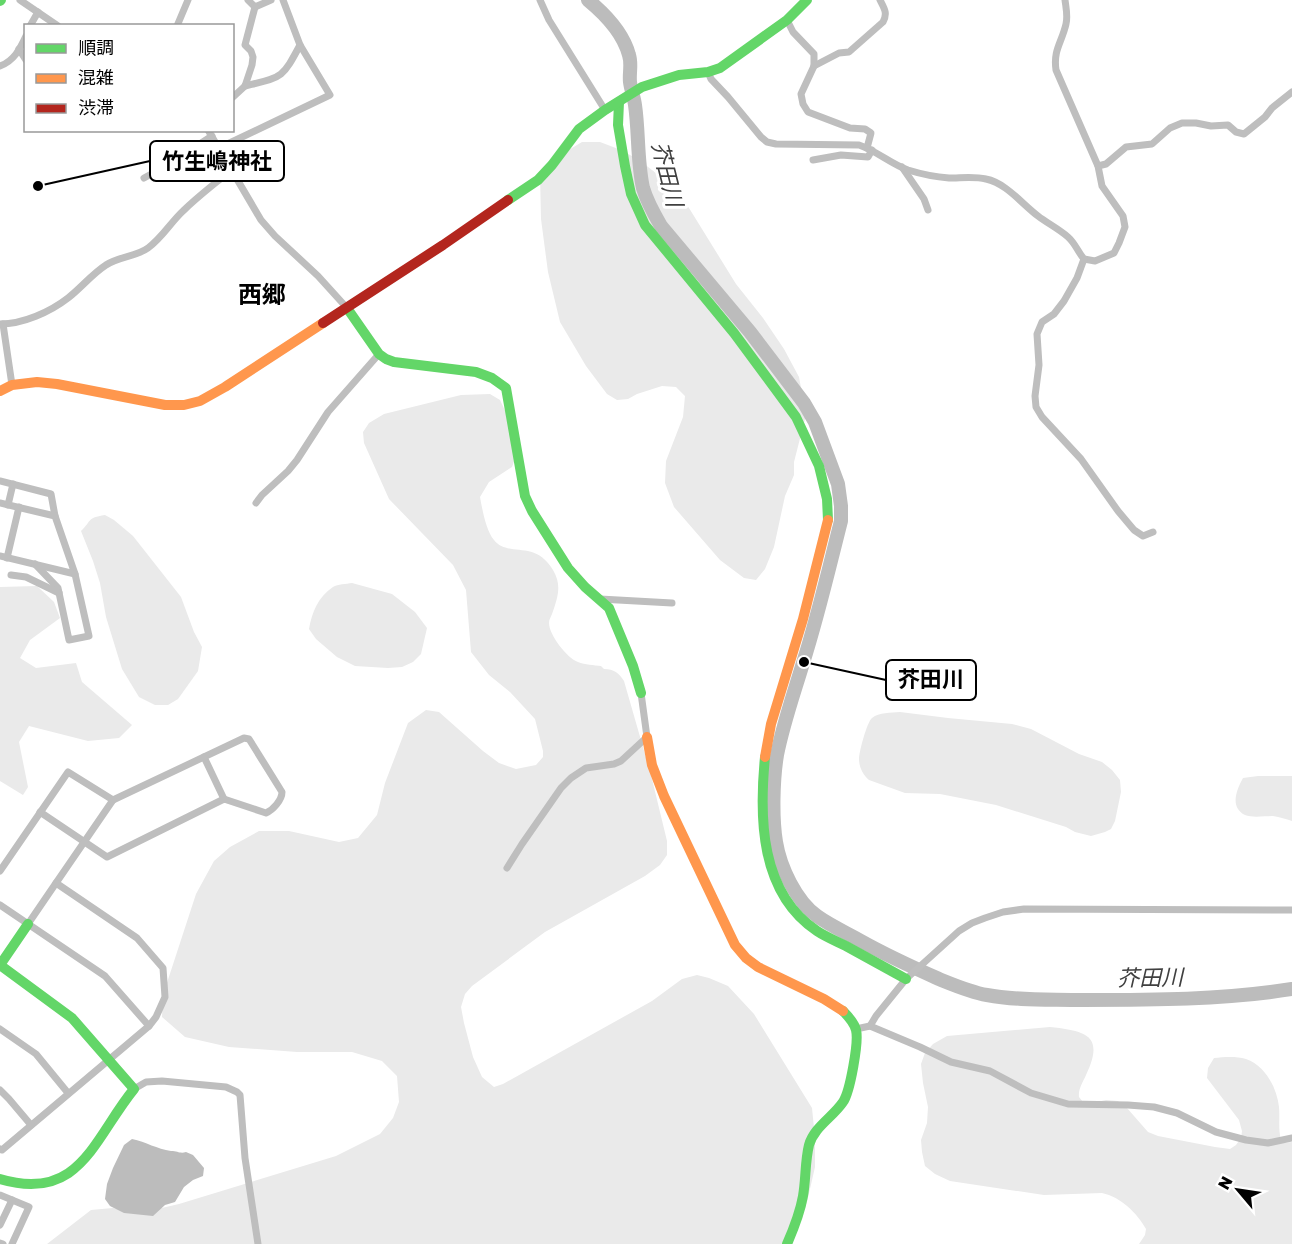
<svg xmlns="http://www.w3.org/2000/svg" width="1292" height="1244" font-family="'Golos Text','Noto Sans JP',sans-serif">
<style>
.green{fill:#eaeaea}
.water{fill:#bcbcbc}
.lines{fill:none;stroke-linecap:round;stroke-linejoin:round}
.river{stroke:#bcbcbc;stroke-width:14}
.street{stroke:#bebebe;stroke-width:7}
.fast{stroke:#63d668;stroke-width:10}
.slow{stroke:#ff974d;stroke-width:10}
.jam{stroke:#b3261e;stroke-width:10}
.labels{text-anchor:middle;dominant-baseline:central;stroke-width:6;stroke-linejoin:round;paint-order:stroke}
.water-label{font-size:22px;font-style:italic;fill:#404040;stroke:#fff}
.quarter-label{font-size:24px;font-weight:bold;fill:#000;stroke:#fff}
.leader{fill:none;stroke:#000;stroke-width:2}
.callout-dot{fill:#000;stroke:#fff;stroke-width:2}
.callout{fill:#fff;stroke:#000;stroke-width:2}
.callout-label{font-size:22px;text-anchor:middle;font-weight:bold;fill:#000}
</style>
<rect width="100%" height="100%" fill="#fff"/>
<g class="green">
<polygon points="582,142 600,142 621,150 639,160 665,180 689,208 736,284 763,318 784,349 799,377 806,415 794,462 794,475 785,496 774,547 765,569 756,580 744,578 720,560 674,507 665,483 666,461 683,417 685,396 676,387 662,386 637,394 628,399 617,400 607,394 586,366 560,322 548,272 541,219 540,174 552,160"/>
<path d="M 490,394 L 500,400 L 511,423 L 516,456 L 512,467 L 489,482 L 480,497 C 482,508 486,531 494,540 C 508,558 535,539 553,570 C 562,585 558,597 552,614 C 551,617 549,619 549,623 C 549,635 567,658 578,662 C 585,665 594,665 601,666 L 604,669 C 614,669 619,673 624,681 L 651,775 L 667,841 L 667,855 L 660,865 L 645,876 L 545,932 L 472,986 L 465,994 L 461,1007 L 464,1023 L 473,1057 L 482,1077 L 494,1087 L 503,1084 L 652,1001 L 682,979 L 697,975 L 709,978 L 728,986 L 754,1014 L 812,1108 L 815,1138 L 815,1167 L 807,1202 L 787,1244 L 47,1244 L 91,1210 L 113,1208 L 140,1213 L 179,1204 L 336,1156 L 380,1134 L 393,1118 L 399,1102 L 397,1076 L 382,1061 L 352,1052 L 297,1052 L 229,1047 L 185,1037 L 162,1017 L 163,995 L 196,894 L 214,861 L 230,847 L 259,831 L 289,831 L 339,842 L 358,838 L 377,815 L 385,783 L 408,723 L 426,710 L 439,712 L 483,751 L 499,763 L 516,769 L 536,765 L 543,757 L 543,751 L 535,719 L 510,692 L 489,675 L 471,652 L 466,590 L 453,565 L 389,499 L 364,443 L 363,432 L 369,423 L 384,414 L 461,395 Z"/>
<path d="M 105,515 L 114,520 L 133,536 L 181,597 L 194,632 L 202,647 L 198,671 L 178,699 L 168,705 L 155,705 L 139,697 L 122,669 L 106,617 L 100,583 L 93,561 L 81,531 C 92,521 86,518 105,515 Z"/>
<path d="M 352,583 L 392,594 L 415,612 L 427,628 L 421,654 L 413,662 L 402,667 L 388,668 L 355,666 L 337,657 L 316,639 L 309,629 C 312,612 318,597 333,587 C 338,584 346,584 352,583 Z"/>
<polygon points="37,586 54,602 60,618 30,640 20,658 36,668 76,663 82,682 132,725 119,738 88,741 29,726 19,742 28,787 23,795 0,781 0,587"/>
<path d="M 900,712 L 948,718 L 1012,724 L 1031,729 L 1079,754 L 1102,762 L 1112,770 L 1120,780 L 1121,792 L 1115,821 L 1111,829 L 1105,832 L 1091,836 L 1075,832 L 1066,827 L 996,805 L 940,794 L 905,793 L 869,780 C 863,775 859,767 859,759 C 859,752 867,722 872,718 C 879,712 891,713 900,712 Z"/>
<path d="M 1258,776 L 1292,776 L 1292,821 C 1286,819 1280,817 1273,816 C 1265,816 1252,818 1245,815 C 1229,807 1237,789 1243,778 Z"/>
<path d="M 1050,1027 C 1086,1031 1105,1035 1086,1075 C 1083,1082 1078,1089 1079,1097 L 1083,1102 L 1092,1103 L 1106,1100 L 1118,1101 L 1127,1108 L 1148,1132 L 1158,1136 L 1215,1147 L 1230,1149 L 1236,1145 L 1241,1138 L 1242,1131 L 1239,1120 L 1207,1078 L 1208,1068 L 1214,1058 C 1224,1057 1236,1056 1246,1059 C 1266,1066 1277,1089 1279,1107 C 1280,1118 1278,1129 1281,1140 L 1284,1143 L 1292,1142 L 1292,1244 L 1139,1244 L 1145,1235 L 1146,1229 C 1137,1213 1121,1197 1102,1193 L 1044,1195 L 950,1181 L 935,1174 L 925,1166 L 922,1152 L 921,1140 L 927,1123 L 928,1107 L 923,1083 L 921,1064 L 925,1053 L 933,1044 L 947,1036 Z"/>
</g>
<path class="water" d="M 132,1139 C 146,1142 157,1149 171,1151 C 178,1151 180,1154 186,1152 L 193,1155 L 204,1168 L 203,1176 L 193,1180 L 184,1187 L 175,1202 L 165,1205 L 153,1216 L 124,1213 L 110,1206 L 105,1199 L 107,1184 L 113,1168 L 124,1145 Z"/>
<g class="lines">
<path class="river" d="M 588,0 C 605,14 623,32 629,55 C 632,64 629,73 630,82 C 631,90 634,97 635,105 C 639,132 637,161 643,188 C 647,202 654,214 661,226 L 750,332 L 804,403 L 815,422 L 838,484 L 841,506 L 841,521 C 829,568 818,616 803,663 C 794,693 783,724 777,755 C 773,779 772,818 776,842 C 780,867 796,901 817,916 C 831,926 847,933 861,941 C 886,955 912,967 939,979 C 954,985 970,992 987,995 C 1018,1001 1051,999 1082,1000 C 1152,1000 1223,1000 1292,989"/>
<g class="street">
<polyline points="20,0 58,26"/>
<polyline points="248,0 255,7 271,0"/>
<polyline points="540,0 549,20 605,110"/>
<polyline points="787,20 793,32 814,54 814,66 801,94 803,104 808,112 850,128 865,129 871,133 867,148"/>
<polyline points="30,26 38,12"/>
<polyline points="177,26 188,0"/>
<polyline points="19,49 26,60"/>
<path d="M 0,66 C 14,61 20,49 26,36"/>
<path d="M 814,66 L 839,53 L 849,52 L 883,22 C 888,13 884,8 880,0"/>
<path d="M 708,72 L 711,79 L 728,97 L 761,137 L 767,142 L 776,144 L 859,145 C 877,151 891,164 908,170 C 921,174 936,177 949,178 C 961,178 974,176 986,179 C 1006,183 1022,204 1038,216 C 1047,223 1059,229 1068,237 C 1075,243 1078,252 1084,259 L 1095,261 L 1114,253 L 1119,243 L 1125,227 L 1123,216 L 1102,186 L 1098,166 L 1056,70 C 1053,50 1062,42 1066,24 C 1068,16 1066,8 1065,0"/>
<path d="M 245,86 C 282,77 282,79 300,45"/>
<polyline points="232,98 245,86 252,65 253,57 251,51 245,45 255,7"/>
<polyline points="208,130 261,220 275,236 318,276 347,308"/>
<polyline points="219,148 330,95 300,45 283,0"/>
<polyline points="813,160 841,155 868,157 872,150"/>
<polyline points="1098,166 1106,164 1126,147 1152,144 1170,128 1182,123 1196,123 1211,126 1228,125 1236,132 1244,134 1265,117 1272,108 1292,92"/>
<polyline points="902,167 924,199 928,210"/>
<polyline points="144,178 168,165 212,136"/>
<polyline points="1084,259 1077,278 1064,301 1054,314 1042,322 1037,334 1039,365 1035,396 1036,407 1042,417 1081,459 1118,511 1134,530 1143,536 1153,532"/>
<path d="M 0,324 C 23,324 50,312 68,298 C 81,288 92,274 106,265 C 119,256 136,257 148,248 C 162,238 171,222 183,211 C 198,196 216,183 232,169"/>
<polyline points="3,324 12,385"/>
<polyline points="0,481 51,494 55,516"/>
<polyline points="0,503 55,516 75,574 0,556"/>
<polyline points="256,503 262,495 288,471 297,460 328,412 379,354"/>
<polyline points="8,505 13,484"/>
<polyline points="7,558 19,507"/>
<polyline points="35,564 58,588 69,640 89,636 75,574"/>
<polyline points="11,575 26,577 59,593"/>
<polyline points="600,599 672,603"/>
<polyline points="204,757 224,799"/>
<path d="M 40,812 L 107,857 L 224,799 L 266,813 C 273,810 282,800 282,792 L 249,739 L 244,738 L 113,800"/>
<polyline points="507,868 522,844 561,788 571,778 586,768 614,764 621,761 647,737 641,693"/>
<polyline points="0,871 68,772 113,800 56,883"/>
<polyline points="0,905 105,976 149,1026 2,1150 0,1149"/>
<polyline points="28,924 56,883 137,938 163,968 165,997 156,1017 149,1026"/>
<polyline points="870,1026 876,1016 906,979 959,931 972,923 985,918 1003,912 1024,909 1292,910"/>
<polyline points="0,1029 36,1054 68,1093"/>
<polyline points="856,1029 870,1026 920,1047 951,1062 990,1071 1031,1093 1068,1104 1128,1105 1154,1107 1177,1113 1216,1132 1246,1140 1268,1143 1292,1138"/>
<polyline points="134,1089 146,1082 162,1081 226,1087 237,1092 240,1095 245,1158 258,1244"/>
<polyline points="0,1090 9,1099 31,1125"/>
<polyline points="0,1195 29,1207 12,1244"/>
<polyline points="0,1225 12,1200"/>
<polyline points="0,1243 3,1244"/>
</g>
<g class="fast">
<polyline points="0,1 1,0"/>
<polyline points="619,102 618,125 625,166 631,194 645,225 734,333 796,417 819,466 827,499 828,520"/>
<polyline points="508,200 538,180 552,165 579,129 605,110 642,87 679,75 708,72 720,68 787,20 807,0"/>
<polyline points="347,308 379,354 386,359 394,362 476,372 492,378 506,388 525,496 532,511 568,568 585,587 609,608 633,666 641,693"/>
<path d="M 765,757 C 759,818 760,893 817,931 C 826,937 836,941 846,946 C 866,957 886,968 906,979"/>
<path d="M 0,1179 C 80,1203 94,1138 134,1089 L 72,1018 L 0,965 L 28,924"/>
<path d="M 787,1244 C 794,1228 800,1213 803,1196 C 806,1179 805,1161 809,1145 C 814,1127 833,1117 843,1102 C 850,1092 859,1042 856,1030 C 854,1022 848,1016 843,1011"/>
</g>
<g class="slow">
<polyline points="0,391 12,385 37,382 57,384 165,405 184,405 200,401 225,387 323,323"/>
<polyline points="647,737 652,765 664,796 735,945 746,958 758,967 824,999 843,1011"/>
<polyline points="765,757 771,724 803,619 828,520"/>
</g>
<polyline class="jam" points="323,323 443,245 508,200"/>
</g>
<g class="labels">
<g class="water-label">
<text transform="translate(668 174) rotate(76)">芥田川</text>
<text transform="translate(1150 977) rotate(-1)">芥田川</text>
</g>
<g class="quarter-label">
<text x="262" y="293">西郷</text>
</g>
</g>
<path class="leader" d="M38 186L150 161M804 662L886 680"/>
<g class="callout-dot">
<circle cx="38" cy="186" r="6"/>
<circle cx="804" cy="662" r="6"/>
</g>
<g class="callout">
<rect x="150" y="141" width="134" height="40" rx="6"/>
<rect x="886" y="660" width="90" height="40" rx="6"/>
</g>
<g class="callout-label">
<text x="217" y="169">竹生嶋神社</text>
<text x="931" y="687">芥田川</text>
</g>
<rect x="24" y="24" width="210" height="108" fill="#ffffff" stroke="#999999" stroke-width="1.5"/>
<rect x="36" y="44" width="30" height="9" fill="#63d668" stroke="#999999" stroke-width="1.5"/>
<text x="78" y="54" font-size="18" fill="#000000">順調</text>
<rect x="36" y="74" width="30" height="9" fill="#ff974d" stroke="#999999" stroke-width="1.5"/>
<text x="78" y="84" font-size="18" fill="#000000">混雑</text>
<rect x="36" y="104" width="30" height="9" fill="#b3261e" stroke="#999999" stroke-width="1.5"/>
<text x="78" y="114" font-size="18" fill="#000000">渋滞</text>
<g transform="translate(1238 1190) rotate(299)" stroke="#ffffff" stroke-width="4.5" paint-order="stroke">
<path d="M0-4.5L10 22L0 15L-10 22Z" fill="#000000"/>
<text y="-9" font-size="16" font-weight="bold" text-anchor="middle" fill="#000000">N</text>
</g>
</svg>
